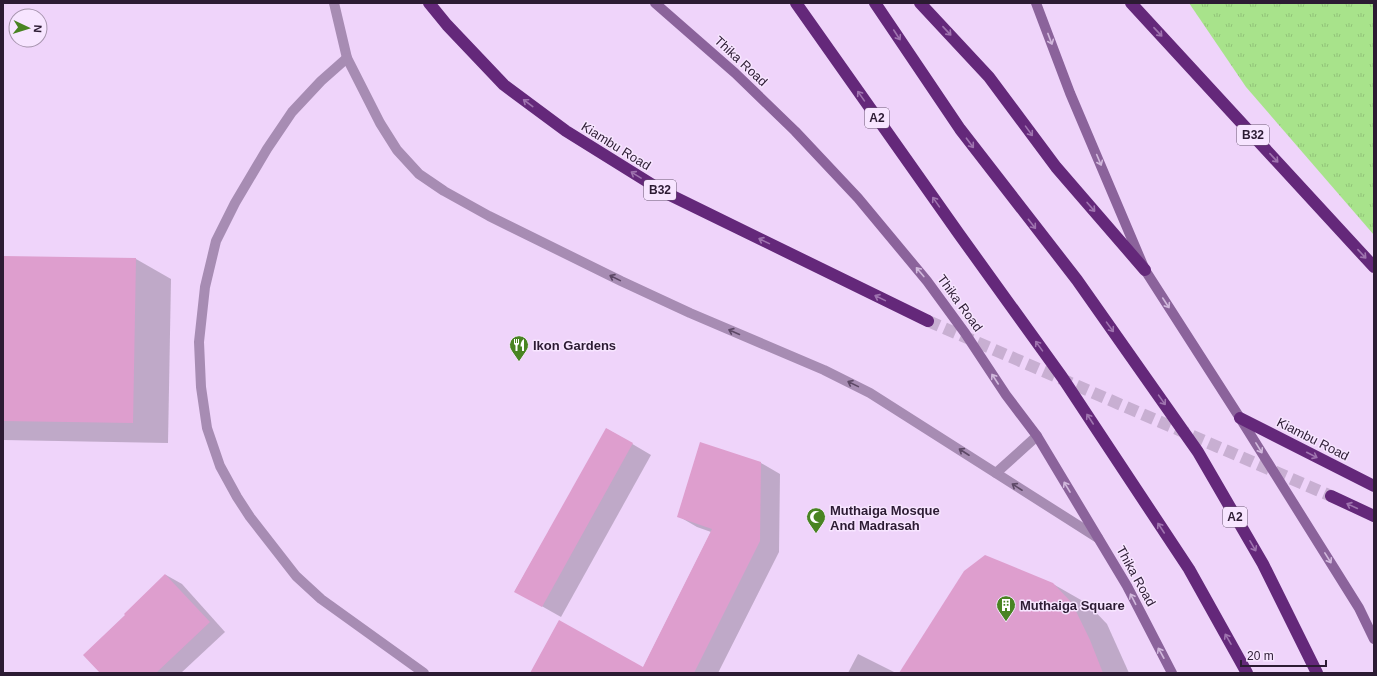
<svg xmlns="http://www.w3.org/2000/svg" width="1377" height="676" font-family="Helvetica,sans-serif">
<style>
.grass{fill:url(#grass-tufts)}
.shadow{fill:#0003}
.building{fill:#de9ece}
.lines{fill:none;stroke-linecap:round;stroke-linejoin:round}
.highway-tunnel{stroke:#c8afd2;stroke-width:12;stroke-dasharray:12 6;stroke-linecap:butt}
.street{stroke:#a78cb3;stroke-width:10}
.secondary{stroke:#8b639b;stroke-width:10}
.highway{stroke:#64287a;stroke-width:12}
.oneway{stroke:#9f74af}
.oneway2{stroke:#d1b8dc}
.oneway3{stroke:#5d4866}
.labels{text-anchor:middle;dominant-baseline:central;stroke-width:3;stroke-linejoin:round;paint-order:stroke}
.shield{fill:#f7e5ff;stroke:#695870;stroke-width:1}
.shield-label{font-size:12px;font-weight:bold;fill:#2c1b33}
.street-label{font-size:13px;fill:#2c1b33;stroke:#f7e5ff}
.poi-label{font-size:13px;font-weight:bold;fill:#2c1b33;stroke:#f7e5ff;text-anchor:start}
</style>
<defs>
<pattern id="grass-tufts" width="24" height="20" patternUnits="userSpaceOnUse"><rect width="24" height="20" fill="#a8e38b"/><path d="M3 7l-1-3M5 7V3M7 7l1-3M15 17l-1-3M17 17v-4M19 17l1-3" fill="none" stroke="#91c278"/></pattern>
</defs>
<rect width="100%" height="100%" fill="#efd4fa"/>
<polygon class="grass" points="1189,3 1374,3 1374,235 1246,87"/>
<g class="shadow">
<polygon points="3,257 136,259 171,279 168,443 3,440"/>
<polygon points="607,429 651,455 561,617 515,591"/>
<polygon points="761,463 780,474 779,552 718,673 531,673 643,668 711,532 697,527 678,516"/>
<polygon points="166,575 182,584 225,632 181,673 101,673"/>
<polygon points="1053,584 1088,604 1107,624 1129,673 900,673"/>
<polygon points="858,654 896,673 848,673"/>
</g>
<g class="building">
<polygon points="3,256 136,258 133,423 3,421"/>
<polygon points="606,428 633,443 542,607 514,592"/>
<polygon points="700,442 761,462 760,541 694,673 530,673 559,620 643,667 712,529 677,517"/>
<polygon points="985,555 1053,583 1072,603 1090,640 1103,673 899,673 964,571"/>
<polygon points="165,574 210,622 156,673 100,673 83,655 125,615 124,614"/>
</g>
<g class="lines">
<polyline class="highway-tunnel" points="928,321 1331,496"/>
<g class="street">
<polyline points="334,3 347,58 380,123 397,150 419,174 444,191 489,216 621,281 690,313 824,370 870,393 1098,538"/>
<polyline points="347,58 321,81 292,112 267,149 235,203 216,241 205,287 199,342 201,387 207,428 220,466 237,497 250,517 296,576 321,599 424,673"/>
<polyline points="996,473 1037,436"/>
</g>
<g class="secondary">
<polyline points="655,3 735,73 795,131 858,198 927,281 965,333 1006,395 1037,436 1127,586 1172,673"/>
<polyline points="1036,3 1070,93 1145,270 1240,418 1359,608 1374,639"/>
</g>
<g class="highway">
<polyline points="429,3 447,25 504,85 566,131 664,192 928,321"/>
<polyline points="796,3 959,234 1062,377 1189,569 1247,673"/>
<polyline points="875,3 960,129 1077,280 1198,452 1263,564 1317,673"/>
<polyline points="920,3 989,77 1056,167 1145,270"/>
<polyline points="1131,3 1374,267"/>
<polyline points="1240,418 1374,486"/>
<polyline points="1331,496 1374,516"/>
</g>
</g>
<defs><path id="oneway-shaft" d="M-6 0H5M1.5-3L5.5 0L1.5 3" fill="none" stroke-width="1.6" stroke-linecap="round" stroke-linejoin="round"/></defs>
<g class="oneway">
<use href="#oneway-shaft" transform="translate(947 31) rotate(47)"/>
<use href="#oneway-shaft" transform="translate(1158 32) rotate(47)"/>
<use href="#oneway-shaft" transform="translate(897 35) rotate(57)"/>
<use href="#oneway-shaft" transform="translate(861 96) rotate(-125)"/>
<use href="#oneway-shaft" transform="translate(528 103) rotate(-143)"/>
<use href="#oneway-shaft" transform="translate(1029 131) rotate(54)"/>
<use href="#oneway-shaft" transform="translate(970 143) rotate(53)"/>
<use href="#oneway-shaft" transform="translate(1274 158) rotate(47)"/>
<use href="#oneway-shaft" transform="translate(636 175) rotate(-148)"/>
<use href="#oneway-shaft" transform="translate(936 202) rotate(-125)"/>
<use href="#oneway-shaft" transform="translate(1091 207) rotate(49)"/>
<use href="#oneway-shaft" transform="translate(1032 224) rotate(52)"/>
<use href="#oneway-shaft" transform="translate(764 241) rotate(-154)"/>
<use href="#oneway-shaft" transform="translate(1362 254) rotate(47)"/>
<use href="#oneway-shaft" transform="translate(880 298) rotate(-154)"/>
<use href="#oneway-shaft" transform="translate(1110 327) rotate(54)"/>
<use href="#oneway-shaft" transform="translate(1039 346) rotate(-126)"/>
<use href="#oneway-shaft" transform="translate(1162 400) rotate(55)"/>
<use href="#oneway-shaft" transform="translate(1090 419) rotate(-123)"/>
<use href="#oneway-shaft" transform="translate(1312 455) rotate(27)"/>
<use href="#oneway-shaft" transform="translate(1352 506) rotate(-155)"/>
<use href="#oneway-shaft" transform="translate(1161 528) rotate(-123)"/>
<use href="#oneway-shaft" transform="translate(1253 546) rotate(60)"/>
<use href="#oneway-shaft" transform="translate(1228 639) rotate(-120)"/>
</g>
<g class="oneway2">
<use href="#oneway-shaft" transform="translate(1050 39) rotate(69)"/>
<use href="#oneway-shaft" transform="translate(1099 160) rotate(67)"/>
<use href="#oneway-shaft" transform="translate(920 272) rotate(-130)"/>
<use href="#oneway-shaft" transform="translate(1166 303) rotate(57)"/>
<use href="#oneway-shaft" transform="translate(995 379) rotate(-123)"/>
<use href="#oneway-shaft" transform="translate(1259 448) rotate(58)"/>
<use href="#oneway-shaft" transform="translate(1067 487) rotate(-121)"/>
<use href="#oneway-shaft" transform="translate(1328 558) rotate(58)"/>
<use href="#oneway-shaft" transform="translate(1133 599) rotate(-117)"/>
<use href="#oneway-shaft" transform="translate(1161 653) rotate(-119)"/>
</g>
<g class="oneway3">
<use href="#oneway-shaft" transform="translate(615 278) rotate(-154)"/>
<use href="#oneway-shaft" transform="translate(734 332) rotate(-156)"/>
<use href="#oneway-shaft" transform="translate(853 384) rotate(-154)"/>
<use href="#oneway-shaft" transform="translate(964 452) rotate(-147)"/>
<use href="#oneway-shaft" transform="translate(1017 487) rotate(-147)"/>
</g>
<defs>
<symbol id="restaurant-pin" viewBox="-11 -11 22 30"><path d="M0 17L-7.5 6A9.5 9.5 0 1 1 7.5 6Z" fill="#498422" stroke="#f7e5ff"/><path d="M-5-6h1v4h1v-4h1v4h1v-4h1v5L-1.5 .5V6h-2V.5L-5-1ZM5-6V6H3V1.5H1.5Q1.5-4 5-6Z" fill="#fff"/></symbol>
<symbol id="mosque-pin" viewBox="-11 -11 22 30"><path d="M0 17L-7.5 6A9.5 9.5 0 1 1 7.5 6Z" fill="#498422" stroke="#f7e5ff"/><path d="M3.5-4.9A6 6 0 1 0 3.5 4.9A5 5 0 1 1 3.5-4.9Z" fill="#fff"/></symbol>
<symbol id="building-pin" viewBox="-11 -11 22 30"><path d="M0 17L-7.5 6A9.5 9.5 0 1 1 7.5 6Z" fill="#498422" stroke="#f7e5ff"/><path d="M-4-6H4V6H1V3H-1V6H-4ZM-2.5-4.3h1.7v1.8h-1.7ZM.8-4.3h1.7v1.8H.8ZM-2.5-1h1.7V.8h-1.7ZM.8-1h1.7V.8H.8Z" fill="#fff"/></symbol>
</defs>
<g fill-rule="evenodd">
<use href="#restaurant-pin" x="508" y="334" width="22" height="30"/>
<use href="#mosque-pin" x="805" y="506" width="22" height="30"/>
<use href="#building-pin" x="995" y="594" width="22" height="30"/>
</g>
<g class="labels">
<g class="shield">
<rect x="865" y="108" width="24" height="20" rx="3"/>
<rect x="1237" y="125" width="32" height="20" rx="3"/>
<rect x="644" y="180" width="32" height="20" rx="3"/>
<rect x="1223" y="507" width="24" height="20" rx="3"/>
</g>
<g class="shield-label">
<text x="877" y="118">A2</text>
<text x="1253" y="135">B32</text>
<text x="660" y="190">B32</text>
<text x="1235" y="517">A2</text>
</g>
<g class="street-label">
<text transform="translate(741 61) rotate(43)">Thika Road</text>
<text transform="translate(616 146) rotate(32)">Kiambu Road</text>
<text transform="translate(960 303) rotate(54)">Thika Road</text>
<text transform="translate(1313 439) rotate(27)">Kiambu Road</text>
<text transform="translate(1136 576) rotate(61)">Thika Road</text>
</g>
<g class="poi-label">
<text x="533" y="345">Ikon Gardens</text>
<text x="830" y="510">Muthaiga Mosque<tspan x="830" dy="15">And Madrasah</tspan></text>
<text x="1020" y="605">Muthaiga Square</text>
</g>
</g>
<rect width="1377" height="676" fill="none" stroke="#2c1b33" stroke-width="8"/>
<g transform="translate(28 28) rotate(94)"><circle r="19" fill="#f7e5ff" stroke="#a694ad"/>
<path d="M0-3L7 15L0 10L-7 15Z" fill="#498422"/>
<text y="-6" font-size="11" font-weight="bold" text-anchor="middle" fill="#2c1b33">N</text>
</g>
<path d="M1241 660v6h85v-6" fill="none" stroke="#2c1b33" stroke-width="2"/>
<text x="1247" y="660" font-size="12" fill="#2c1b33" stroke="#f7e5ff" stroke-width="3" paint-order="stroke">20 m</text>
</svg>
